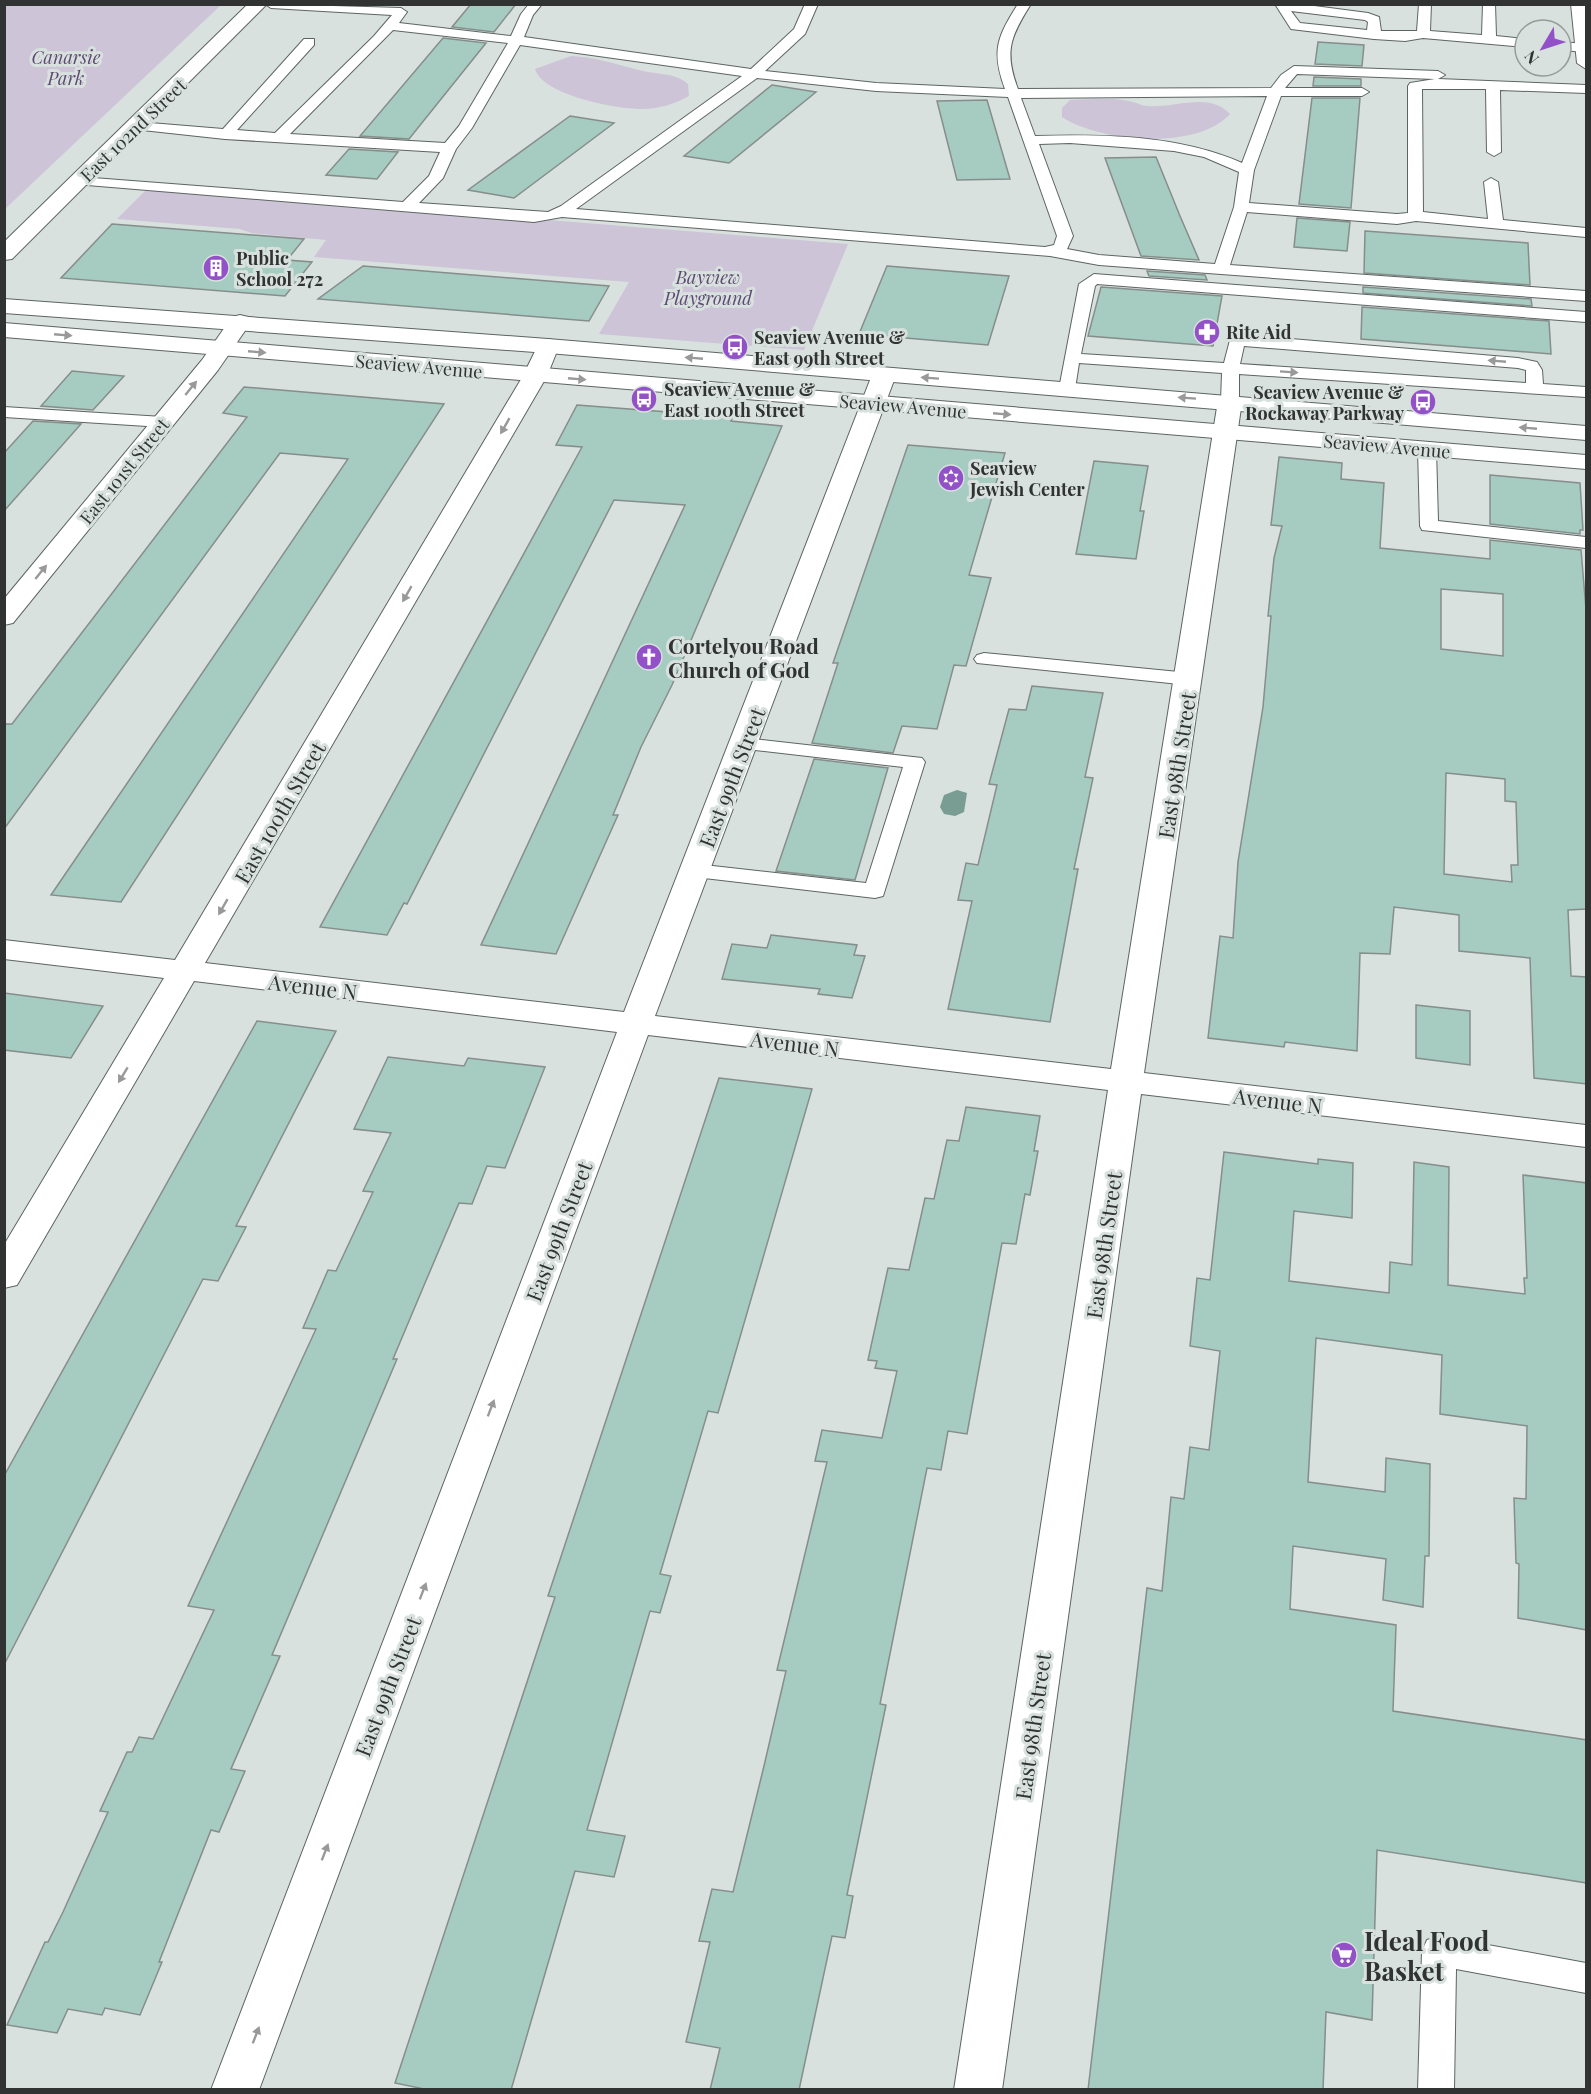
<svg xmlns="http://www.w3.org/2000/svg" width="1591" height="2094" font-family="'Playfair Display',serif">
<style>
.green{fill:#cdc4d7}
.water{fill:#799d93}
.building{fill:#a6cbc0;stroke:#868e8c;stroke-width:1.5;fill-rule:evenodd}
.lines{fill:none;stroke-linecap:round;stroke-linejoin:round}
.service-casing{stroke:#5d6563;stroke-width:2}
.minor-casing{stroke:#5d6563;stroke-width:2}
.tertiary-casing{stroke:#5d6563;stroke-width:2}
.secondary-casing{stroke:#5d6563;stroke-width:2}
.service{fill:#fff;fill-rule:evenodd}
.minor{fill:#fff;fill-rule:evenodd}
.tertiary{fill:#fff;fill-rule:evenodd}
.secondary{fill:#fff;fill-rule:evenodd}
.oneway{fill:#989998}
.labels{text-anchor:middle;dominant-baseline:central;stroke-width:6;stroke-linejoin:round;paint-order:stroke}
.far-park-label{font-size:18px;font-style:italic;fill:#5f4974;stroke:#d8e1de}
.far-street-label{font-size:18px;fill:#303332;stroke:#d8e1de}
.far-poi-label{font-size:18px;font-weight:bold;fill:#303332;stroke:#d8e1de;text-anchor:start}
.poi-label{font-size:21px;font-weight:bold;fill:#303332;stroke:#d8e1de;text-anchor:start}
.street-label{font-size:21px;fill:#303332;stroke:#d8e1de}
.near-poi-label{font-size:26px;font-weight:bold;fill:#303332;stroke:#d8e1de;text-anchor:start}
</style>
<rect width="100%" height="100%" fill="#d8e1de"/>
<g class="green">
<polygon points="5,4 221,4 221,5 5,209"/>
<path d="M 571,56 C 596,57 615,64 639,70 C 656,75 675,72 688,84 L 689,96 C 675,104 661,108 644,109 C 619,110 542,95 535,69 Z"/>
<path d="M 1092,99 C 1105,99 1120,98 1133,102 C 1138,103 1142,106 1147,106 C 1175,109 1208,91 1230,114 C 1197,151 1100,142 1062,117 L 1062,108 L 1070,100 Z"/>
<polygon points="148,188 848,244 804,350 599,334 629,282 314,257 326,240 251,233 240,229 117,219"/>
</g>
<polygon class="water" points="957,790 967,793 964,812 955,816 944,814 940,807 944,795"/>
<g class="building">
<polygon points="471,4 516,4 494,32 452,27"/>
<polygon points="443,38 486,43 409,139 360,136"/>
<polygon points="1318,42 1364,45 1362,66 1315,64"/>
<polygon points="1314,77 1361,79 1361,86 1313,86"/>
<polygon points="772,85 816,92 729,163 684,156"/>
<polygon points="1312,98 1360,98 1351,208 1299,204"/>
<polygon points="987,100 1010,179 957,180 937,101"/>
<polygon points="570,116 614,123 514,198 468,190"/>
<polygon points="349,149 398,152 377,179 326,175"/>
<polygon points="1156,157 1180,216 1199,260 1141,256 1105,158"/>
<polygon points="1297,218 1350,222 1347,251 1294,247"/>
<polygon points="112,224 304,239 287,260 312,262 285,296 61,278"/>
<polygon points="1365,231 1528,243 1530,285 1364,273"/>
<polygon points="363,266 609,286 589,321 318,299"/>
<polygon points="887,266 1009,276 988,345 859,334"/>
<polygon points="1147,271 1205,275 1207,280 1149,276"/>
<polygon points="1101,287 1222,296 1213,346 1088,336"/>
<polygon points="1363,287 1531,299 1532,306 1363,293"/>
<polygon points="1362,307 1549,321 1551,354 1361,339"/>
<polygon points="72,371 124,376 93,410 41,406"/>
<polygon points="244,387 444,404 121,902 51,895 348,459 280,453 4,829 4,724 12,724 247,417 223,413"/>
<polygon points="577,405 733,417 731,421 782,426 672,685 641,747 613,815 618,815 556,954 481,945 685,505 614,500 407,904 404,903 387,935 320,927 582,447 556,445"/>
<polygon points="33,421 81,424 4,511 4,453"/>
<polygon points="908,445 1005,453 969,575 991,578 966,666 954,665 937,729 902,726 893,753 812,743 838,663 833,663"/>
<path d="M 1279,457 L 1342,463 L 1341,479 L 1384,483 L 1380,548 L 1490,559 L 1490,540 L 1581,550 L 1587,621 L 1587,909 L 1568,910 L 1571,976 L 1587,977 L 1587,1084 L 1534,1078 L 1530,958 L 1459,951 L 1459,915 L 1394,907 L 1390,954 L 1360,953 L 1357,1051 L 1285,1042 L 1284,1047 L 1208,1038 L 1220,936 L 1233,938 L 1238,862 L 1263,707 L 1271,616 L 1268,616 L 1274,558 L 1282,526 L 1271,525 ZM 1441,589 L 1503,594 L 1503,656 L 1441,649 ZM 1446,773 L 1505,779 L 1505,801 L 1516,802 L 1518,865 L 1511,865 L 1512,882 L 1444,874 Z"/>
<polygon points="1094,461 1148,466 1140,511 1144,511 1136,559 1076,554"/>
<polygon points="1490,475 1580,483 1583,530 1580,530 1580,534 1490,524"/>
<polygon points="1032,686 1103,693 1085,777 1093,778 1074,869 1078,869 1050,1022 948,1009 972,901 958,900 966,863 978,865 997,785 989,784 1009,709 1026,710"/>
<polygon points="814,759 888,768 855,880 776,871"/>
<polygon points="771,935 857,945 854,955 865,956 852,998 818,994 820,989 722,979 732,944 767,948"/>
<polygon points="4,993 103,1006 71,1058 4,1050"/>
<polygon points="1416,1005 1470,1011 1470,1065 1416,1058"/>
<polygon points="257,1021 336,1031 236,1226 246,1227 218,1281 203,1279 4,1665 4,1476"/>
<polygon points="388,1057 464,1066 468,1058 545,1067 505,1168 487,1166 472,1204 459,1203 425,1283 393,1359 397,1359 272,1655 280,1656 231,1769 245,1771 219,1832 211,1830 159,1962 162,1962 140,2015 105,2008 102,2015 68,2009 57,2033 7,2025 45,1942 48,1942 63,1912 108,1812 100,1811 127,1752 132,1752 139,1737 153,1739 214,1610 188,1606 316,1329 303,1328 328,1270 336,1271 373,1192 363,1191 391,1133 354,1129"/>
<polygon points="719,1078 812,1089 718,1413 708,1411 660,1574 671,1576 660,1613 650,1611 587,1830 625,1836 614,1877 575,1871 511,2090 429,2090 395,2083 555,1597 548,1596"/>
<polygon points="966,1107 1040,1116 1034,1151 1038,1151 1030,1195 1025,1194 1016,1244 1002,1243 967,1434 948,1431 941,1470 927,1468 880,1704 886,1705 847,1895 853,1896 845,1938 832,1936 799,2090 710,2090 720,2048 686,2042 710,1942 699,1941 712,1889 733,1892 764,1766 786,1671 777,1670 827,1462 815,1461 822,1430 882,1438 897,1371 875,1368 877,1361 868,1360 888,1268 909,1270 925,1198 934,1199 947,1140 959,1141"/>
<polygon points="1224,1152 1318,1164 1318,1159 1353,1163 1352,1218 1294,1211 1289,1281 1389,1293 1390,1262 1412,1265 1414,1162 1449,1167 1448,1285 1525,1294 1524,1278 1527,1278 1523,1175 1587,1183 1587,1630 1518,1618 1519,1564 1516,1563 1514,1498 1526,1499 1527,1426 1440,1414 1442,1355 1316,1338 1308,1482 1385,1492 1386,1458 1430,1464 1429,1556 1425,1556 1423,1607 1383,1600 1386,1559 1293,1546 1290,1609 1396,1625 1393,1711 1587,1740 1587,1883 1377,1850 1372,2020 1326,2012 1323,2090 1088,2090 1147,1588 1162,1591 1171,1497 1184,1499 1190,1447 1209,1450 1220,1351 1190,1346 1197,1278 1210,1280"/>
</g>
<g class="lines">
<defs>
<g id="service">
<path d="M 265,4 L 401,8 L 407,12 L 399,23 L 511,36 L 521,14 L 529,4 L 542,4 L 533,15 L 524,37 L 751,69 L 794,29 L 805,4 L 818,4 L 805,34 L 765,71 L 876,83 L 1005,89 C 991,51 997,37 1018,4 L 1031,4 C 1010,37 1004,52 1018,89 L 1271,88 L 1281,75 L 1294,66 L 1438,71 L 1445,75 L 1438,79 L 1586,85 L 1586,93 L 1500,90 L 1501,152 L 1494,156 L 1487,152 L 1486,89 L 1422,89 L 1423,212 L 1488,219 L 1484,182 L 1491,178 L 1498,182 L 1503,220 L 1586,228 L 1586,237 L 1416,221 L 1397,224 L 1247,212 L 1230,265 L 1586,291 L 1586,301 L 1099,265 L 1050,256 L 562,217 L 534,222 L 75,184 L 73,181 L 75,178 L 80,177 L 403,202 L 429,176 L 440,152 L 225,139 L 133,129 L 131,126 L 138,122 L 223,129 L 304,39 L 314,39 L 314,45 L 237,130 L 275,133 L 374,36 L 392,15 L 271,8 ZM 393,30 L 508,43 L 459,126 L 445,143 L 290,134 ZM 520,45 L 742,76 L 561,206 L 548,212 L 419,203 L 443,178 L 456,149 L 472,128 ZM 1297,74 L 1435,79 L 1410,83 L 1408,86 L 1408,213 L 1397,214 L 1249,203 L 1254,170 L 1281,96 L 1362,96 L 1369,92 L 1362,88 L 1285,88 ZM 757,78 L 876,91 L 1008,97 L 1057,236 L 1054,245 L 1045,247 L 576,209 ZM 1267,96 L 1242,163 C 1179,135 1103,134 1035,136 L 1021,98 ZM 1070,143 L 1174,151 L 1204,157 L 1239,172 L 1234,207 L 1215,264 L 1099,255 L 1067,249 L 1073,236 L 1039,144 Z"/>
<path d="M 1275,4 L 1299,4 L 1368,13 L 1379,17 L 1381,31 L 1417,31 L 1419,4 L 1431,4 L 1430,31 L 1482,35 L 1483,4 L 1495,4 L 1496,36 L 1525,39 L 1525,47 L 1423,38 L 1405,41 L 1374,39 L 1291,29 ZM 1291,11 L 1365,20 L 1368,22 L 1367,30 L 1300,23 Z"/>
<polygon points="1561,42 1586,44 1586,52 1561,50"/>
<path d="M 1094,274 L 1586,312 L 1586,322 L 1097,284 L 1095,286 L 1081,354 L 1224,363 L 1230,340 L 1244,335 L 1518,358 L 1537,362 L 1542,370 L 1543,384 L 1586,387 L 1586,397 L 1239,374 L 1239,401 L 1230,406 L 1221,401 L 1222,373 L 1079,363 L 1075,389 L 1067,394 L 1061,393 L 1059,389 L 1079,284 ZM 1244,346 L 1518,368 L 1526,370 L 1526,383 L 1240,364 Z"/>
<polygon points="4,407 163,417 172,422 163,427 4,417"/>
<polygon points="1427,444 1436,449 1438,521 1586,537 1586,548 1422,530 1420,526 1418,449"/>
<polygon points="984,653 1189,673 1196,675 1199,679 1196,683 1189,685 977,663 974,659 977,655"/>
<polygon points="744,738 922,758 925,762 883,896 875,898 687,876 684,871 687,866 695,864 866,883 903,767 737,748 734,744 737,740"/>
<polygon points="1439,1936 1586,1963 1586,1993 1456,1969 1454,2090 1418,2090 1422,1951 1427,1940"/>
</g>
<g id="minor">
<polygon points="248,4 267,4 12,259 4,260 4,242"/>
<polygon points="240,315 248,317 251,322 218,370 13,623 4,625 4,599 202,360 232,317"/>
<polygon points="548,339 556,341 559,346 547,376 205,963 624,1012 872,375 876,370 892,370 896,375 655,1016 1111,1069 1218,401 1222,396 1238,396 1242,401 1144,1073 1586,1125 1586,1147 1141,1094 1002,2090 954,2090 1108,1090 648,1035 259,2090 211,2090 617,1032 194,981 17,1285 4,1288 4,1245 164,978 4,959 4,940 175,960 523,376 540,341"/>
</g>
<g id="tertiary">
<polygon points="4,299 548,339 1586,426 1586,440 548,353 4,313"/>
<polygon points="4,323 1586,455 1586,469 4,337"/>
</g>
<polygon id="secondary" points="1571,4 1586,4 1586,69 1577,63"/>
</defs>
<use href="#service" class="service-casing"/>
<use href="#minor" class="minor-casing"/>
<use href="#tertiary" class="tertiary-casing"/>
<use href="#secondary" class="secondary-casing"/>
<use href="#service" class="service"/>
<use href="#minor" class="minor"/>
<use href="#tertiary" class="tertiary"/>
<use href="#secondary" class="secondary"/>
</g>
<defs><path id="oneway-solid" d="M-6-.8H1V-3.2L6.5 0L1 3.2V.8H-6Z" transform="scale(1.5)"/></defs>
<g class="oneway">
<use href="#oneway-solid" transform="translate(63 335) rotate(5)"/>
<use href="#oneway-solid" transform="translate(257 352) rotate(5)"/>
<use href="#oneway-solid" transform="translate(694 358) rotate(-175)"/>
<use href="#oneway-solid" transform="translate(1497 361) rotate(-175)"/>
<use href="#oneway-solid" transform="translate(1289 372) rotate(4)"/>
<use href="#oneway-solid" transform="translate(930 378) rotate(-176)"/>
<use href="#oneway-solid" transform="translate(577 379) rotate(5)"/>
<use href="#oneway-solid" transform="translate(191 388) rotate(-51)"/>
<use href="#oneway-solid" transform="translate(1187 398) rotate(-176)"/>
<use href="#oneway-solid" transform="translate(1002 414) rotate(5)"/>
<use href="#oneway-solid" transform="translate(505 426) rotate(120)"/>
<use href="#oneway-solid" transform="translate(1528 428) rotate(-175)"/>
<use href="#oneway-solid" transform="translate(41 572) rotate(-51)"/>
<use href="#oneway-solid" transform="translate(407 594) rotate(120)"/>
<use href="#oneway-solid" transform="translate(223 907) rotate(120)"/>
<use href="#oneway-solid" transform="translate(123 1075) rotate(121)"/>
<use href="#oneway-solid" transform="translate(491 1408) rotate(-69)"/>
<use href="#oneway-solid" transform="translate(423 1591) rotate(-69)"/>
<use href="#oneway-solid" transform="translate(325 1852) rotate(-69)"/>
<use href="#oneway-solid" transform="translate(256 2035) rotate(-69)"/>
</g>
<defs>
<symbol id="building-disc" viewBox="-11 -11 22 22"><circle r="9.5" fill="#9351c7" stroke="#d8e1de"/><path d="M-4-6H4V6H1V3H-1V6H-4ZM-2.5-4.3h1.7v1.8h-1.7ZM.8-4.3h1.7v1.8H.8ZM-2.5-1h1.7V.8h-1.7ZM.8-1h1.7V.8H.8Z" fill="#fff"/></symbol>
<symbol id="pharmacy-disc" viewBox="-11 -11 22 22"><circle r="9.5" fill="#9351c7" stroke="#d8e1de"/><path d="M-2-6h4v4h4v4h-4v4h-4v-4h-4v-4h4Z" fill="#fff"/></symbol>
<symbol id="bus-disc" viewBox="-11 -11 22 22"><circle r="9.5" fill="#9351c7" stroke="#d8e1de"/><path d="M-5-6H5V4H4V6H2V4H-2V6H-4V4H-5ZM-3.5-4V0h7V-4ZM-3.5 1.2v1.5H-2V1.2ZM2 1.2v1.5H3.5V1.2Z" fill="#fff"/></symbol>
<symbol id="synagogue-disc" viewBox="-11 -11 22 22"><circle r="9.5" fill="#9351c7" stroke="#d8e1de"/><path d="M0-6.5L5.6 3.2H-5.6ZM0 6.5L5.6-3.2H-5.6Z" fill="#fff"/></symbol>
<symbol id="church-disc" viewBox="-11 -11 22 22"><circle r="9.5" fill="#9351c7" stroke="#d8e1de"/><path d="M-1.2-6h2.4v3.5h3.3v2.4h-3.3V6h-2.4V-.1h-3.3v-2.4h3.3Z" fill="#fff"/></symbol>
<symbol id="supermarket-disc" viewBox="-11 -11 22 22"><circle r="9.5" fill="#9351c7" stroke="#d8e1de"/><path d="M-6-5.5h2.5l.6 2H6L4.5 2H-2.5L-4.4-4H-6ZM-1.5 3.2a1.3 1.3 0 1 0 .1 0ZM3 3.2a1.3 1.3 0 1 0 .1 0Z" fill="#fff"/></symbol>
</defs>
<g fill-rule="evenodd">
<use href="#building-disc" x="201" y="253" width="30" height="30"/>
<use href="#pharmacy-disc" x="1192" y="317" width="30" height="30"/>
<use href="#bus-disc" x="720" y="332" width="30" height="30"/>
<use href="#bus-disc" x="629" y="384" width="30" height="30"/>
<use href="#bus-disc" x="1408" y="387" width="30" height="30"/>
<use href="#synagogue-disc" x="936" y="463" width="30" height="30"/>
<use href="#church-disc" x="634" y="642" width="30" height="30"/>
<use href="#supermarket-disc" x="1329" y="1940" width="30" height="30"/>
</g>
<g class="labels">
<g class="far-park-label">
<text x="66" y="57">Canarsie<tspan x="66" dy="21">Park</tspan></text>
<text x="708" y="277">Bayview<tspan x="708" dy="21">Playground</tspan></text>
</g>
<g class="far-street-label">
<text transform="translate(133 130) rotate(-44)">East 102nd Street</text>
<text transform="translate(419 366) rotate(5)">Seaview Avenue</text>
<text transform="translate(903 406) rotate(5)">Seaview Avenue</text>
<text transform="translate(1387 446) rotate(5)">Seaview Avenue</text>
<text transform="translate(124 471) rotate(-51)">East 101st Street</text>
</g>
<g class="far-poi-label">
<text x="236" y="258">Public<tspan x="236" dy="21">School 272</tspan></text>
<text x="1226" y="332">Rite Aid</text>
<text x="754" y="337">Seaview Avenue &amp;<tspan x="754" dy="21">East 99th Street</tspan></text>
<text x="664" y="389">Seaview Avenue &amp;<tspan x="664" dy="21">East 100th Street</tspan></text>
<text x="1404" y="392" text-anchor="end">Seaview Avenue &amp;<tspan x="1404" dy="21">Rockaway Parkway</tspan></text>
<text x="970" y="468">Seaview<tspan x="970" dy="21">Jewish Center</tspan></text>
</g>
<g class="poi-label">
<text x="668" y="645">Cortelyou Road<tspan x="668" dy="24">Church of God</tspan></text>
</g>
<g class="street-label">
<text transform="translate(1176 765) rotate(-81)">East 98th Street</text>
<text transform="translate(731 777) rotate(-69)">East 99th Street</text>
<text transform="translate(279 812) rotate(-60)">East 100th Street</text>
<text transform="translate(313 986) rotate(7)">Avenue N</text>
<text transform="translate(795 1043) rotate(7)">Avenue N</text>
<text transform="translate(1278 1100) rotate(7)">Avenue N</text>
<text transform="translate(558 1231) rotate(-69)">East 99th Street</text>
<text transform="translate(1103 1245) rotate(-82)">East 98th Street</text>
<text transform="translate(387 1686) rotate(-69)">East 99th Street</text>
<text transform="translate(1032 1726) rotate(-82)">East 98th Street</text>
</g>
<g class="near-poi-label">
<text x="1364" y="1940">Ideal Food<tspan x="1364" dy="30">Basket</tspan></text>
</g>
</g>
<rect width="1591" height="2094" fill="none" stroke="#303332" stroke-width="12"/>
<g transform="translate(1543 48) rotate(231)"><circle r="28" fill="#d8e1de" stroke="#959b99" stroke-width="1.5"/>
<path d="M0-4.5L10 22L0 15L-10 22Z" fill="#9351c7"/>
<text y="-9" font-size="16" font-weight="bold" text-anchor="middle" fill="#303332">N</text>
</g>
</svg>
